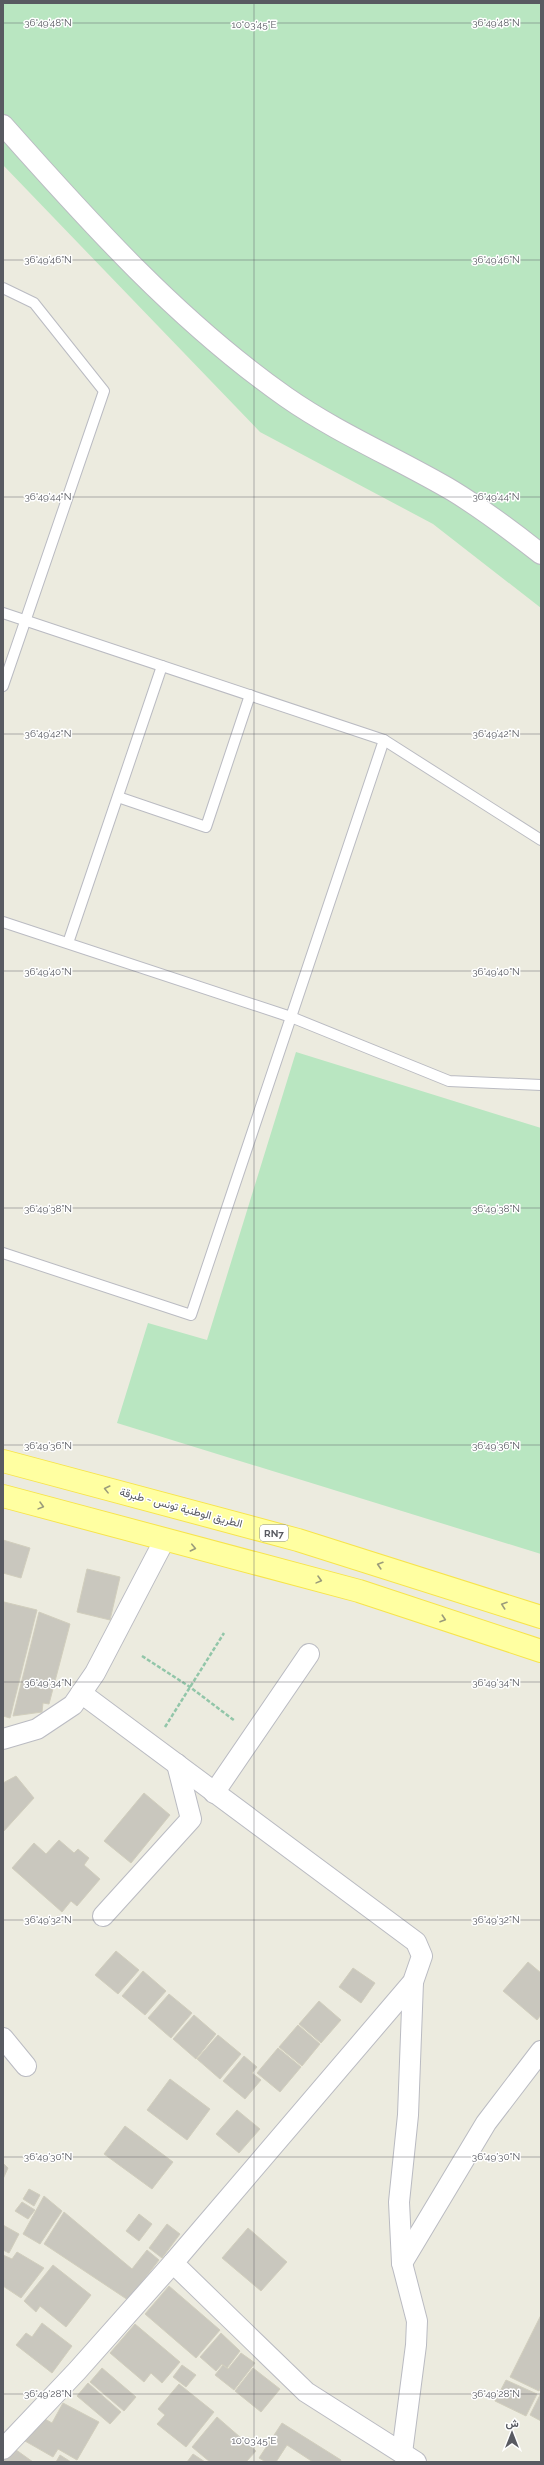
<svg xmlns="http://www.w3.org/2000/svg" width="544" height="2465" font-family="Raleway,Vazirmatn,sans-serif">
<style>
.green{fill:#b9e6c1}
.building{fill:#c9c7be;stroke:#d1cebd}
.lines{fill:none;stroke-linecap:round;stroke-linejoin:round}
.lane-casing{stroke:#babbc2;stroke-width:12}
.street-casing{stroke:#babbc2;stroke-width:22}
.primary-casing{stroke:#f7e44c;stroke-width:24}
.path{stroke:#92c6a9;stroke-width:2.5;stroke-dasharray:4 2;stroke-linecap:butt}
.lane{stroke:#fff;stroke-width:10}
.street{stroke:#fff;stroke-width:20}
.primary{stroke:#ffffa1;stroke-width:22}
.oneway{stroke:#9b9c7b}
.ticks{fill:none;stroke:#585a61;stroke-width:1;stroke-opacity:0.45}
.labels{text-anchor:middle;dominant-baseline:central;stroke-width:3;stroke-linejoin:round;paint-order:stroke}
.shield{fill:#fff;stroke:#8a8c90;stroke-width:1}
.shield-label{font-size:10px;font-weight:bold;fill:#585a61}
.street-label{font-size:11px;fill:#585a61;stroke:#fff}
.ticks-label{font-size:10px;text-anchor:middle;fill:#585a61;stroke:#fff;stroke-width:3;stroke-linejoin:round;paint-order:stroke}
</style>
<rect width="100%" height="100%" fill="#ecebdf"/>
<g class="green">
<polygon points="3,3 541,3 541,608 433,524 260,432 3,165"/>
<polygon points="296,1052 541,1128 541,1554 117,1423 148,1323 207,1340"/>
</g>
<g class="building">
<polygon points="3,1540 30,1548 21,1578 3,1573"/>
<polygon points="87,1569 120,1577 110,1620 77,1612"/>
<polygon points="4,1602 37,1610 10,1718 3,1716"/>
<polygon points="39,1612 70,1624 49,1704 43,1703 42,1712 13,1716"/>
<polygon points="16,1776 34,1798 3,1832 3,1783"/>
<polygon points="144,1793 170,1815 131,1863 104,1841"/>
<polygon points="59,1840 74,1853 78,1849 89,1858 84,1865 100,1879 77,1906 71,1901 62,1912 12,1868 34,1843 46,1854"/>
<polygon points="116,1951 139,1970 118,1994 95,1975"/>
<polygon points="528,1962 541,1973 541,2015 537,2020 503,1991"/>
<polygon points="353,1968 375,1983 361,2003 339,1987"/>
<polygon points="143,1971 166,1991 145,2015 122,1996"/>
<polygon points="169,1994 192,2013 171,2038 148,2018"/>
<polygon points="319,2001 341,2020 321,2043 299,2024"/>
<polygon points="194,2015 216,2034 196,2059 173,2039"/>
<polygon points="298,2025 320,2044 302,2066 279,2047"/>
<polygon points="218,2035 241,2054 220,2079 197,2059"/>
<polygon points="278,2048 301,2067 280,2092 257,2073"/>
<polygon points="244,2056 257,2067 252,2073 261,2080 245,2099 223,2081"/>
<polygon points="170,2079 210,2109 187,2140 147,2110"/>
<polygon points="237,2110 260,2129 239,2153 216,2134"/>
<polygon points="125,2126 173,2162 152,2189 104,2154"/>
<polygon points="3,2163 8,2168 3,2179"/>
<polygon points="29,2189 40,2195 34,2206 23,2199"/>
<polygon points="44,2196 62,2211 40,2244 23,2234"/>
<polygon points="22,2202 35,2210 28,2219 15,2211"/>
<polygon points="64,2212 132,2269 147,2250 159,2260 128,2300 44,2244"/>
<polygon points="139,2214 152,2224 139,2241 126,2231"/>
<polygon points="167,2224 180,2234 162,2258 149,2248"/>
<polygon points="3,2225 19,2234 9,2253 3,2250"/>
<polygon points="248,2228 287,2262 261,2291 222,2258"/>
<polygon points="17,2252 44,2268 21,2298 3,2286 3,2255 12,2259"/>
<polygon points="53,2265 91,2295 66,2327 40,2306 36,2312 24,2301"/>
<polygon points="169,2286 220,2330 196,2358 145,2314"/>
<polygon points="541,2315 541,2386 539,2391 510,2377"/>
<polygon points="42,2323 72,2346 52,2373 16,2345 26,2333 32,2337"/>
<polygon points="135,2324 180,2362 162,2383 151,2373 144,2382 110,2353"/>
<polygon points="221,2333 240,2351 227,2368 222,2364 216,2371 200,2357"/>
<polygon points="241,2353 255,2363 234,2390 215,2375 223,2365 228,2369"/>
<polygon points="182,2365 196,2375 186,2387 173,2377"/>
<polygon points="102,2368 136,2397 124,2411 90,2382"/>
<polygon points="253,2368 280,2389 261,2412 235,2391"/>
<polygon points="506,2380 537,2394 526,2416 495,2401"/>
<polygon points="88,2383 121,2412 110,2424 77,2396"/>
<polygon points="179,2384 214,2412 186,2447 157,2424 165,2415 158,2409"/>
<polygon points="541,2393 541,2421 530,2415"/>
<polygon points="63,2403 99,2422 77,2460 58,2449 53,2457 25,2441 45,2419 52,2423"/>
<polygon points="217,2417 256,2451 246,2462 210,2462 192,2447"/>
<polygon points="282,2423 341,2460 340,2462 313,2462 287,2445 276,2462 266,2462 259,2458"/>
<polygon points="12,2447 33,2462 3,2462 3,2458"/>
<polygon points="193,2454 205,2462 187,2462"/>
<polygon points="60,2455 71,2462 56,2462"/>
</g>
<g class="lines">
<defs>
<g id="lane">
<polyline points="3,288 34,303 104,391 3,686"/>
<polyline points="3,613 384,740 191,1315 3,1253"/>
<polyline points="384,740 541,840"/>
<polyline points="118,797 206,827 250,695"/>
<polyline points="3,922 291,1017 449,1081 541,1085"/>
<polyline points="68,943 162,666"/>
</g>
<g id="street">
<path d="M 3,125 C 90,223 179,322 286,397 C 339,434 399,459 453,491 C 484,510 513,532 541,554"/>
<polyline points="81,1693 416,1942 422,1956 413,1982 173,2263 306,2392 416,2462"/>
<polyline points="3,1739 37,1729 73,1705 95,1673 164,1541"/>
<polyline points="214,1793 309,1654"/>
<polyline points="103,1916 191,1819 177,1764"/>
<polyline points="3,2038 26,2066"/>
<polyline points="402,2263 486,2123 541,2051"/>
<polyline points="3,2449 77,2371 173,2263"/>
<polyline points="402,2453 416,2345 417,2321 402,2263 399,2202 408,2115 413,1982"/>
</g>
<g id="primary">
<polyline points="3,1461 298,1540 541,1617"/>
<polyline points="3,1496 359,1591 541,1651"/>
</g>
</defs>
<use href="#lane" class="lane-casing"/>
<use href="#street" class="street-casing"/>
<use href="#primary" class="primary-casing"/>
<g class="path">
<polyline points="142,1656 190,1687 235,1721"/>
<polyline points="165,1727 224,1633"/>
</g>
<use href="#lane" class="lane"/>
<use href="#street" class="street"/>
<use href="#primary" class="primary"/>
</g>
<defs><path id="oneway-chevron" d="M-2-3.5L2.5 0L-2 3.5" fill="none" stroke-width="1.6" stroke-linecap="round" stroke-linejoin="round"/></defs>
<g class="oneway">
<use href="#oneway-chevron" transform="translate(107 1489) rotate(-166)"/>
<use href="#oneway-chevron" transform="translate(41 1506) rotate(15)"/>
<use href="#oneway-chevron" transform="translate(193 1548) rotate(13)"/>
<use href="#oneway-chevron" transform="translate(380 1565) rotate(-163)"/>
<use href="#oneway-chevron" transform="translate(319 1580) rotate(15)"/>
<use href="#oneway-chevron" transform="translate(504 1605) rotate(-161)"/>
<use href="#oneway-chevron" transform="translate(443 1619) rotate(18)"/>
</g>
<path class="ticks" d="M 254,3 L 254,2462M 3,23 L 541,23M 3,260 L 541,260M 3,497 L 541,497M 3,734 L 541,734M 3,971 L 541,971M 3,1208 L 541,1208M 3,1445 L 541,1445M 3,1682 L 541,1682M 3,1920 L 541,1920M 3,2157 L 541,2157M 3,2394 L 541,2394"/>
<g class="labels">
<rect class="shield" x="260" y="1525" width="28" height="16" rx="3"/>
<g class="shield-label">
<text x="274" y="1533">RN7</text>
</g>
<g class="street-label">
<text transform="translate(181 1508) rotate(15)">الطريق الوطنية تونس - طبرقة</text>
</g>
</g>
<g class="ticks-label">
<text x="48" y="26">36°49'48"N</text>
<text x="496" y="26">36°49'48"N</text>
<text x="254" y="28">10°03'45"E</text>
<text x="48" y="263">36°49'46"N</text>
<text x="496" y="263">36°49'46"N</text>
<text x="48" y="500">36°49'44"N</text>
<text x="496" y="500">36°49'44"N</text>
<text x="48" y="737">36°49'42"N</text>
<text x="496" y="737">36°49'42"N</text>
<text x="48" y="975">36°49'40"N</text>
<text x="496" y="975">36°49'40"N</text>
<text x="48" y="1212">36°49'38"N</text>
<text x="496" y="1212">36°49'38"N</text>
<text x="48" y="1449">36°49'36"N</text>
<text x="496" y="1449">36°49'36"N</text>
<text x="48" y="1686">36°49'34"N</text>
<text x="496" y="1686">36°49'34"N</text>
<text x="48" y="1923">36°49'32"N</text>
<text x="496" y="1923">36°49'32"N</text>
<text x="48" y="2160">36°49'30"N</text>
<text x="496" y="2160">36°49'30"N</text>
<text x="48" y="2397">36°49'28"N</text>
<text x="496" y="2397">36°49'28"N</text>
<text x="254" y="2444">10°03'45"E</text>
</g>
<rect width="544" height="2465" fill="none" stroke="#585a61" stroke-width="8"/>
<g transform="translate(512 2433)" stroke="#ffffff" stroke-width="3" paint-order="stroke">
<path d="M0-3L7 15L0 10L-7 15Z" fill="#585a61"/>
<text y="-6" font-size="11" font-weight="bold" text-anchor="middle" fill="#585a61">ش</text>
</g>
</svg>
